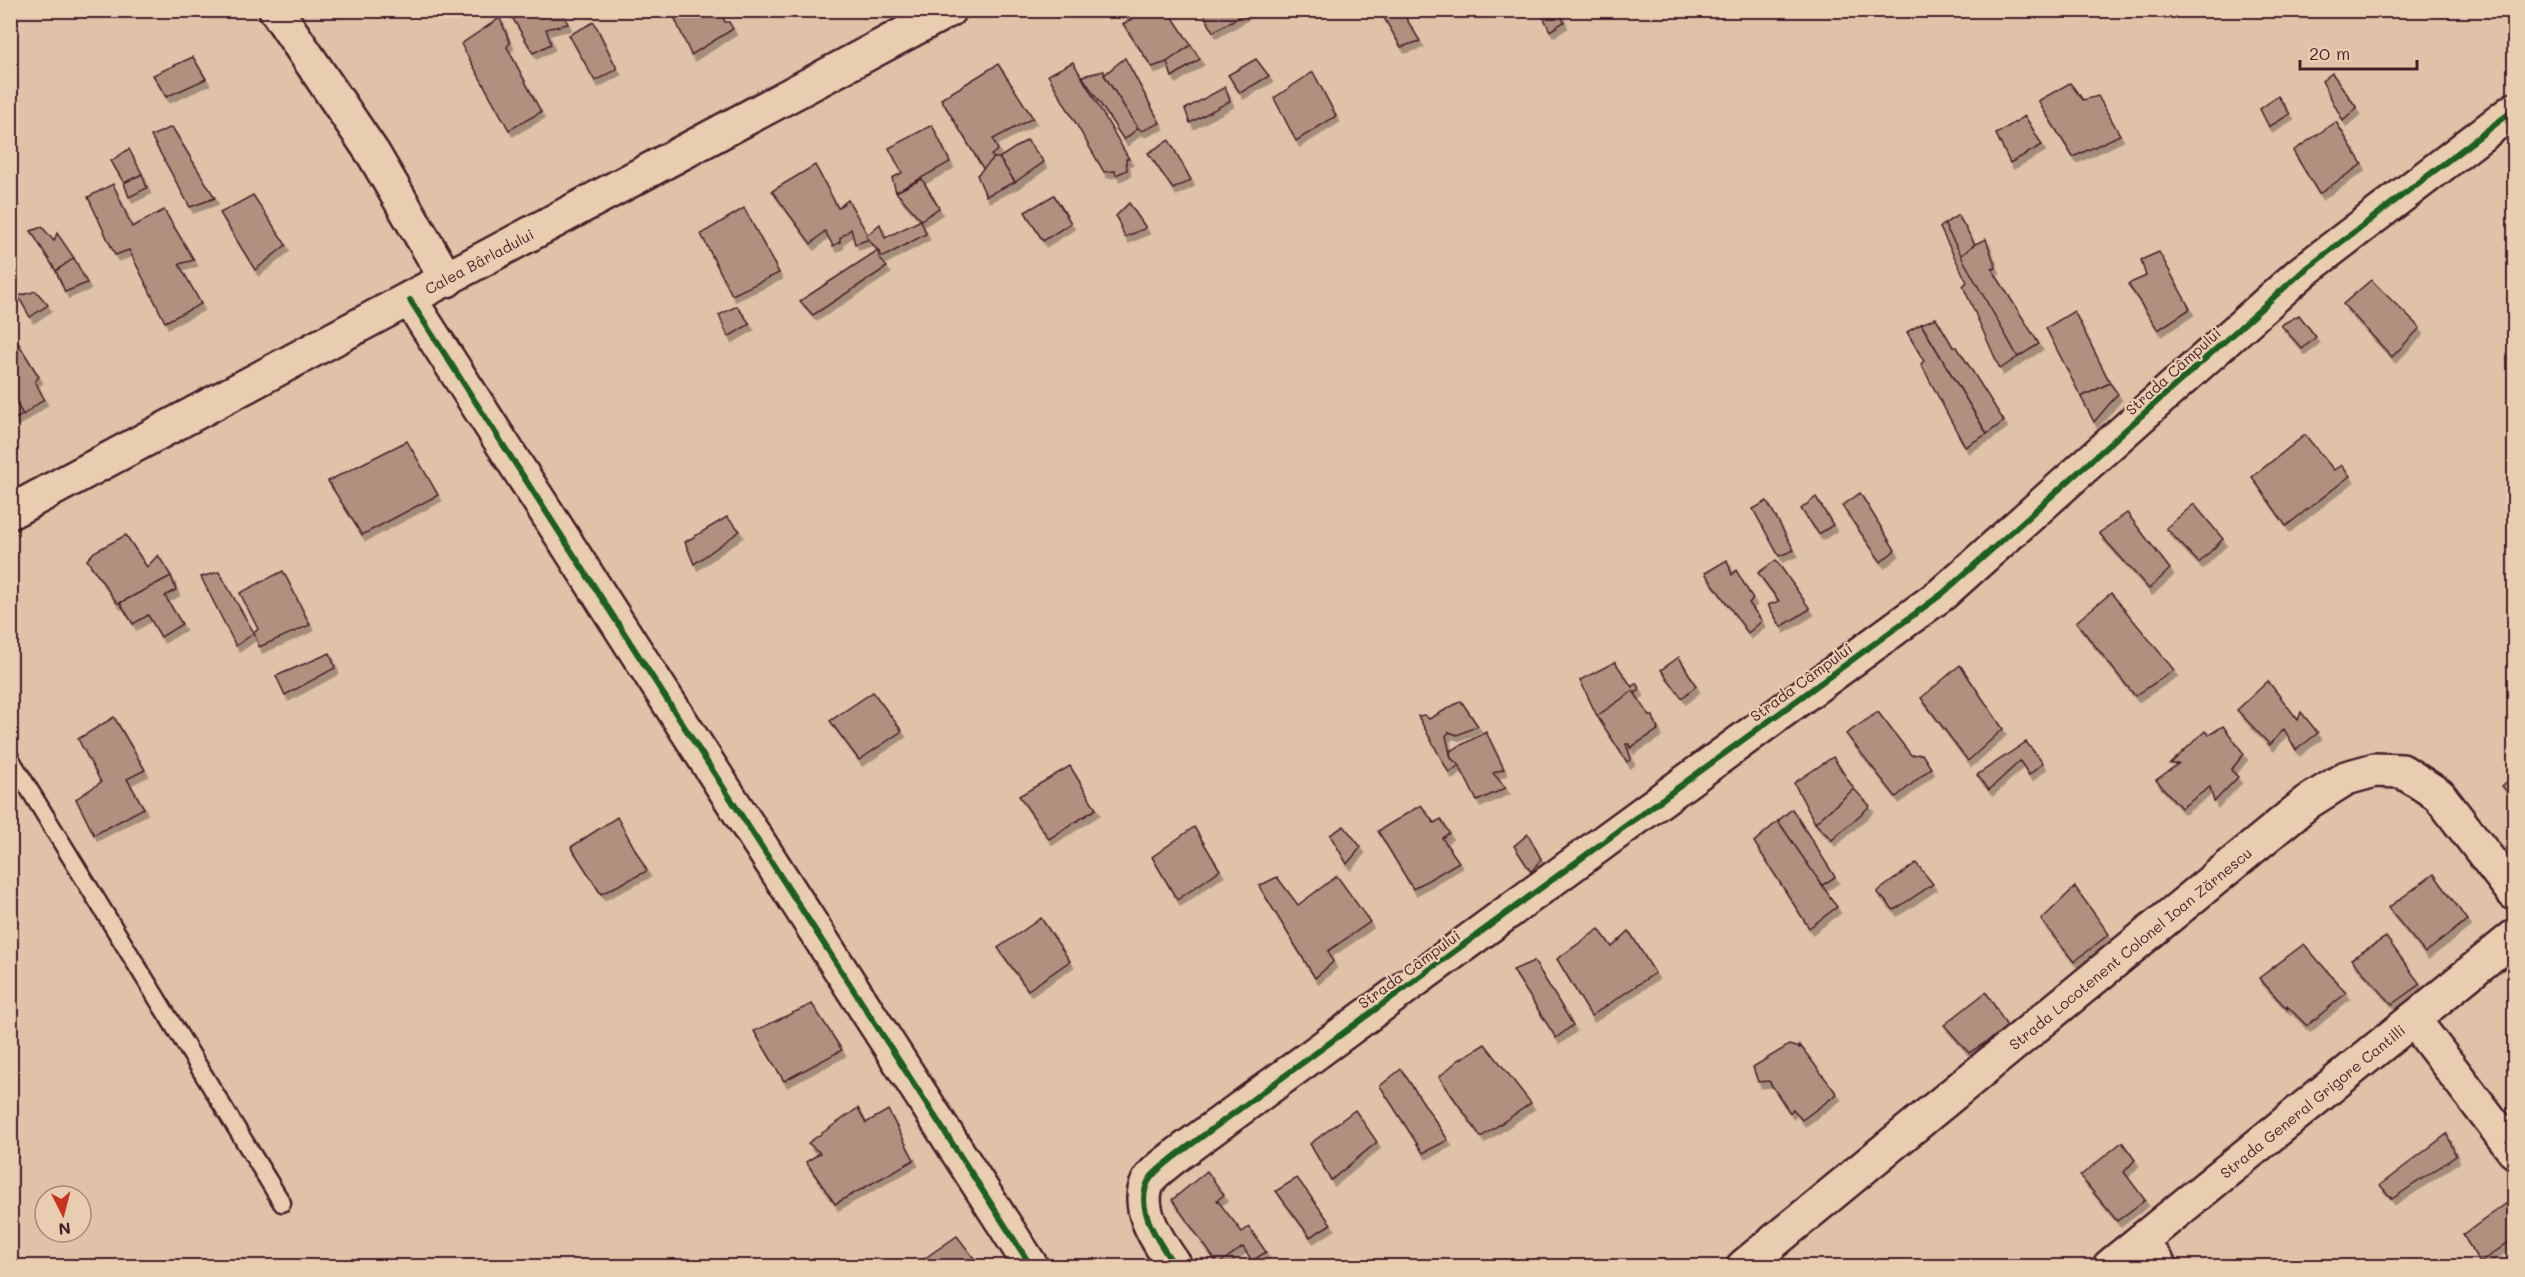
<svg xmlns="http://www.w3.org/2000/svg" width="2525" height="1277" font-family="Mali,sans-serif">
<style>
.building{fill:#b19080;stroke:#4a1f2b;stroke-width:1.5;filter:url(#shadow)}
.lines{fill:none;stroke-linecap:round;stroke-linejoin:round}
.lane-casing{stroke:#4a1f2b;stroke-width:21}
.street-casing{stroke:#4a1f2b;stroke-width:38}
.primary-casing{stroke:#4a1f2b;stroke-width:38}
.lane{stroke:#e9cdb0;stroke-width:16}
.street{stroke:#e9cdb0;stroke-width:33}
.primary{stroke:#e9cdb0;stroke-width:33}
.cycleway-casing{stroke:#e9cdb0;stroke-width:10}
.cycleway{stroke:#1b5e20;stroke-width:6}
.labels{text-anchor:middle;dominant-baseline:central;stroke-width:4.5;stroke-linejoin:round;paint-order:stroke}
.street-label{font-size:15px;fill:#4a1f2b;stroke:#e9cdb0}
</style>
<defs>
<filter id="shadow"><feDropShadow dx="3.5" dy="6" stdDeviation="0" flood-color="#0004"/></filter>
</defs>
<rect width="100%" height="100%" fill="#dfc2a8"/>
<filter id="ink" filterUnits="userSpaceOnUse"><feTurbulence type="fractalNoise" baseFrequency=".0167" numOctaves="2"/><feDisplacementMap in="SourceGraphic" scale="12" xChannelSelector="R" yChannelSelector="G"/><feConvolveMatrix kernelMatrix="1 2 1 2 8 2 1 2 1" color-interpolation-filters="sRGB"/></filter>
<g filter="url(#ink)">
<g class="building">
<polygon points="508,10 561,10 568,24 546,29 551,44 533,53"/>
<polygon points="671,10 719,10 725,22 729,22 733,29 691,55"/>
<polygon points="1147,10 1168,10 1191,45 1167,62 1152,67 1123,24"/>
<polygon points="1202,10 1251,10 1213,32"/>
<polygon points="1393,10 1401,10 1420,41 1401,47 1384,18"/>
<polygon points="1540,10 1559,10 1564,22 1550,31"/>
<polygon points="500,18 510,43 507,47 541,112 509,130 461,44"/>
<polygon points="594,22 617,69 595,81 569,35"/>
<polygon points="1191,45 1200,59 1172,77 1167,62"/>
<polygon points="193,57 206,79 166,97 153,75"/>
<polygon points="1125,58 1160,123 1142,131 1138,128 1104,75"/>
<polygon points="1256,59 1269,76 1240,93 1228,75"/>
<polygon points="1073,62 1129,159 1126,159 1127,170 1116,175 1115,171 1104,172 1048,75"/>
<polygon points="998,64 1033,118 993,139 998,150 991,155 994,158 984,170 941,99"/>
<polygon points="1104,71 1104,75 1138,128 1124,140 1082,76"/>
<polygon points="1313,72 1336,116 1296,141 1274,98"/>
<polygon points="2332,73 2357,108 2343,121 2322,81"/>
<polygon points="2070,83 2083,100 2098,96 2120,135 2073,157 2038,101"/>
<polygon points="1225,87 1230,101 1190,123 1185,109"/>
<polygon points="2278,96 2290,114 2269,127 2260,109"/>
<polygon points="2025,116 2042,145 2010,163 1996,134"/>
<polygon points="2336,122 2362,164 2319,194 2293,151"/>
<polygon points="932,125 950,162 896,192 892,178 902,173 889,148"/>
<polygon points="172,127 215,198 190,207 151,136"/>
<polygon points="1027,140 1044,162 1015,182 999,158"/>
<polygon points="1169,140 1191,180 1173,189 1148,153"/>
<polygon points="129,149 142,174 124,183 111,161"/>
<polygon points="994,158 999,158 1015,182 986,196 977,175"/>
<polygon points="815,165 838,208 848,200 870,239 855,244 851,229 840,238 840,242 833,246 825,231 811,244 772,191"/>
<polygon points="142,174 147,188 129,197 124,183"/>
<polygon points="922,179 939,208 921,220 896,192"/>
<polygon points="113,184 132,227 164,210 194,260 179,264 201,304 165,322 129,250 115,255 88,197"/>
<polygon points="253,195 286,245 255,270 220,213"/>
<polygon points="1054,195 1071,223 1043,241 1025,212"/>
<polygon points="1129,203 1146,228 1125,237 1116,216"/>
<polygon points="744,208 779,273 732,295 701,234"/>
<polygon points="1958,215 1975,244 1961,256 1944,224"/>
<polygon points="921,220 926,234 883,257 866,236 880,224 885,238"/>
<polygon points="1944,224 2018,357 2000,369 1963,286 1967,282 1940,228"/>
<polygon points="42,227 54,241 57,233 74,258 56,271 31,231"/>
<polygon points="1986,239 1996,268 1992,269 2039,344 2018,357 1961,256 1975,244"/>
<polygon points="878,250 879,257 887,267 813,315 800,301"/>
<polygon points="2159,252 2190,309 2158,330 2128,284 2146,276 2141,260"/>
<polygon points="74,258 87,283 65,292 56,271"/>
<polygon points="2371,280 2420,328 2392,357 2343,304"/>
<polygon points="36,291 48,305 30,317 18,296"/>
<polygon points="737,306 750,324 728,337 719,315"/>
<polygon points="2074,311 2110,383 2081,397 2046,328"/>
<polygon points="2299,315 2316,337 2302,349 2281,325"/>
<polygon points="1936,318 1953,347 1957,347 2004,421 1987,434 1921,324"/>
<polygon points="1921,324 1987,434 1965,447 1921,364 1924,361 1907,332"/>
<polygon points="10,330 39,377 35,381 44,399 23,415 10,392"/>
<polygon points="2110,383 2118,394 2094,422 2081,397"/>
<polygon points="10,392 23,415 10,421"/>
<polygon points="2305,435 2334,470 2341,465 2350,476 2286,526 2252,477"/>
<polygon points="407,441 438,495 362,535 328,481"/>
<polygon points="1860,493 1895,550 1881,562 1842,506"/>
<polygon points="1816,497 1833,525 1819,534 1801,509"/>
<polygon points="1767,501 1794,550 1779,556 1753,509"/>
<polygon points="2194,504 2223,539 2199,563 2166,528"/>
<polygon points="2127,513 2170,569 2149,589 2099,533"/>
<polygon points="727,517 740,531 694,564 685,542"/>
<polygon points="126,535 147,567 158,555 171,576 120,603 117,603 87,560 94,552"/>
<polygon points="1727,560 1732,575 1736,570 1753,599 1749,603 1762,621 1748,633 1705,573"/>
<polygon points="1776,560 1810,609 1781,627 1768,605 1779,601 1758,573"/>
<polygon points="283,571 310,625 259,647 254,633 258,629 240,593"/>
<polygon points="219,572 254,633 236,646 201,577"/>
<polygon points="171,576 176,590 165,596 182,624 161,637 148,615 133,624 120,603"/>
<polygon points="2111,593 2174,670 2135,696 2076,622"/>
<polygon points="330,653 335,668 285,695 276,676"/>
<polygon points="1679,657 1696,686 1682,698 1661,670"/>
<polygon points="1615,662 1632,687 1636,683 1640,690 1597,716 1580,680"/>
<polygon points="1960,665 2003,729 1968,761 1921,698"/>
<polygon points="2268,681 2298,720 2301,712 2318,733 2296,750 2284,729 2270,745 2237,710"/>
<polygon points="1633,691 1650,716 1653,716 1658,730 1630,748 1629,744 1626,744 1631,759 1627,762 1597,716"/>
<polygon points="873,692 902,731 859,760 830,721"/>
<polygon points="1461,701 1478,726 1457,735 1449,732 1446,736 1451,758 1459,765 1449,773 1418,716 1425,715 1429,719"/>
<polygon points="1878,712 1911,755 1922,754 1931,768 1896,797 1846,734"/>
<polygon points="114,717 145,770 127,779 144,808 94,835 76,799 101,782 78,739"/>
<polygon points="2223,726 2244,754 2231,770 2238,777 2214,802 2210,787 2181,808 2156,780 2178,764 2170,764 2205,731 2209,735"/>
<polygon points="1486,732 1504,769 1493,773 1506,788 1477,801 1459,765 1451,758 1450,751"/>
<polygon points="2026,742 2043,763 2029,775 2020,761 1989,790 1977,775"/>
<polygon points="1833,757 1854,789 1815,823 1794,783"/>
<polygon points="1070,766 1096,809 1049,839 1019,796"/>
<polygon points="2514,775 2514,809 2514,800 2502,786"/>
<polygon points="1854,789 1870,806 1832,840 1815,823"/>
<polygon points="1421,805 1434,823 1441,819 1449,833 1442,838 1459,862 1413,889 1378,831"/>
<polygon points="1792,809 1835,877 1821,886 1778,821"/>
<polygon points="617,817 647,871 601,894 571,847"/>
<polygon points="1778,821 1837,907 1809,928 1754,842"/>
<polygon points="1344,826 1361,847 1347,864 1330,835"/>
<polygon points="1194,827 1220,870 1177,900 1152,857"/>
<polygon points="1528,834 1541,859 1531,872 1514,846"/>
<polygon points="1916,863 1933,884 1894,910 1877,892"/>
<polygon points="2434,874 2467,920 2425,953 2388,908"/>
<polygon points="1337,876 1370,922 1328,951 1333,962 1315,978 1259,886 1277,877 1298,905"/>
<polygon points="2075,887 2109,934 2074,962 2041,920"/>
<polygon points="1041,918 1070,961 1028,990 998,948"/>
<polygon points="1599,929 1612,947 1629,931 1655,973 1591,1016 1557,959"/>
<polygon points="2386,937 2420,984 2392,1004 2351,959"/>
<polygon points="2304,944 2346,993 2307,1026 2287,1006 2287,1009 2259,978"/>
<polygon points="1534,961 1573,1025 1556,1038 1513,970"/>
<polygon points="1986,992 2008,1028 1969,1053 1944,1025"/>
<polygon points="812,1004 842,1050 784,1081 754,1031"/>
<polygon points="1485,1044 1531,1103 1481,1137 1439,1077 1457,1061"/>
<polygon points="1799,1044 1837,1094 1802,1120 1793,1109 1790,1113 1769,1081 1758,1082 1753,1067 1789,1045 1800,1048"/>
<polygon points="1401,1069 1448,1140 1423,1153 1380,1086"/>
<polygon points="858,1108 866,1123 888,1110 914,1160 835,1204 806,1162 820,1153 808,1143"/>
<polygon points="1355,1110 1377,1142 1331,1180 1310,1144"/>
<polygon points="2447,1134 2456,1156 2392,1199 2380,1185"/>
<polygon points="2122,1142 2135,1160 2124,1172 2145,1200 2117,1221 2080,1176"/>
<polygon points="1207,1171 1224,1195 1217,1200 1242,1232 1249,1227 1266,1252 1252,1261 1243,1247 1218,1264 1172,1200"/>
<polygon points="1297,1178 1331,1224 1310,1237 1276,1191"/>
<polygon points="2514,1198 2514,1238 2480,1263 2463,1235"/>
<polygon points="957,1236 980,1266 915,1265"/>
</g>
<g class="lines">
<defs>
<polyline id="lane" points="10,758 282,1203"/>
<g id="street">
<polyline points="276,10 374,155 447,280"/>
<polyline points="410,300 1031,1266"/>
<polyline points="2413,1019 2514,1151"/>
<polyline points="2141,1241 2159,1266"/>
<path d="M 1175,1266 C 1159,1243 1130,1203 1152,1176 C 1158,1169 1167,1163 1174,1157 L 1942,594 L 2302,272 L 2514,110"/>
<path id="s1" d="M 1744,1266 L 2308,802 L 2346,778 L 2375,770 L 2402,771 L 2439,795 L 2514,893"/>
<path id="s2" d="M 2110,1266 L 2514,937"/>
</g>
<g id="primary">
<path id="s3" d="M 10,512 L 949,10"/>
</g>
</defs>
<use href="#lane" class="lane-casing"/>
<use href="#street" class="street-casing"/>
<use href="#primary" class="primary-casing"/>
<use href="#lane" class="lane"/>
<use href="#street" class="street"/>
<use href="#primary" class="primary"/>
<defs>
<g id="cycleway">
<polyline points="410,300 1031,1266"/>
<path d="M 1175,1266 C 1159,1243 1130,1203 1152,1176 C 1158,1169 1167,1163 1174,1157 L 1942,594 L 2302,272 L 2514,110"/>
</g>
</defs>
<use href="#cycleway" class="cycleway-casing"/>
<use href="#cycleway" class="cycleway"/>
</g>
</g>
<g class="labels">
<g class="street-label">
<text stroke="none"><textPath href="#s3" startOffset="532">Calea Bârladului</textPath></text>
<text transform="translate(2173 371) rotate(-42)">Strada Câmpului</text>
<text transform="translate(1801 682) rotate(-36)">Strada Câmpului</text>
<text stroke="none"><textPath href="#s1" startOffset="500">Strada Locotenent Colonel Ioan Zărnescu</textPath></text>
<text transform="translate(1409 969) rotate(-36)">Strada Câmpului</text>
<text stroke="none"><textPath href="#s2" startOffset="261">Strada General Grigore Cantilli</textPath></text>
</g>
</g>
<rect width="2525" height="1277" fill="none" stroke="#e9cdb0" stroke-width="36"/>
<rect x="18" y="18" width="2489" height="1241" fill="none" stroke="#4a1f2b" stroke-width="2" filter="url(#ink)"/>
<g transform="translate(63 1214) rotate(174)"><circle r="28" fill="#e9cdb0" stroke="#a9877b" stroke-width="1.5"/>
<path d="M0-4.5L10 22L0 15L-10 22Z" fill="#c8321e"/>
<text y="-9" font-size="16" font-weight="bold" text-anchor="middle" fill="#4a1f2b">N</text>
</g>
<path d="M2300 60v9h117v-9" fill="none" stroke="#4a1f2b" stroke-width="3"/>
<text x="2309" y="60" font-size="18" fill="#4a1f2b" stroke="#e9cdb0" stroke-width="4.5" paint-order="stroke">20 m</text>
</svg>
